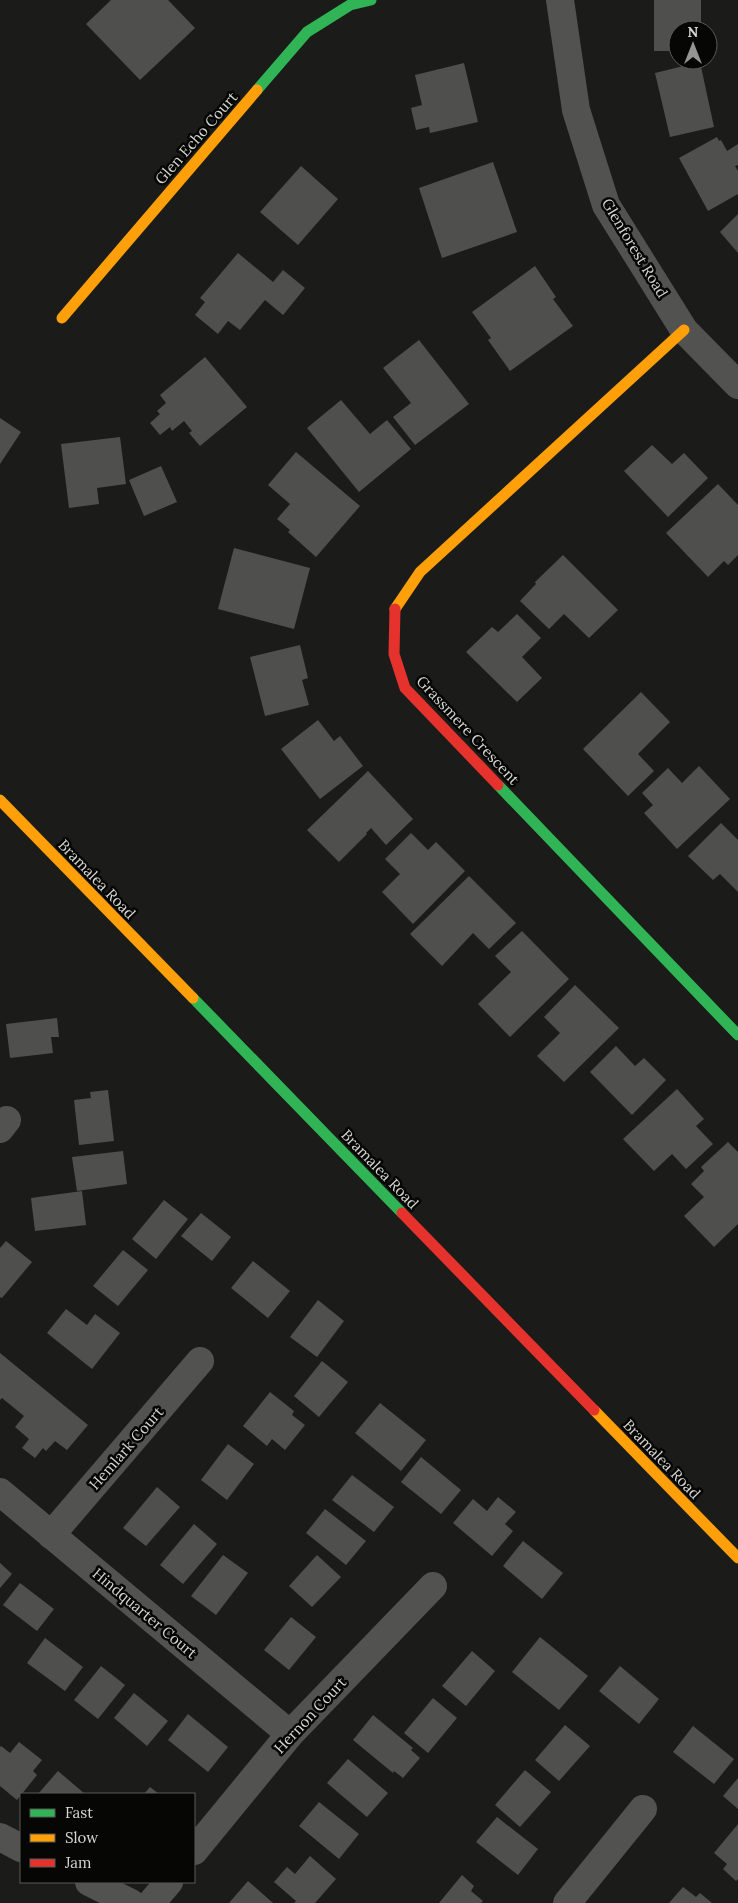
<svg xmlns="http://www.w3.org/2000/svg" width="738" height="1903" font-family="Lora,serif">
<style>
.building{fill:#4f504d}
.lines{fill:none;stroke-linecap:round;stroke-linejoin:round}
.street{stroke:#525351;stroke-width:28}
.fast{stroke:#30b455;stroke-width:11}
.slow{stroke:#ff9f0a;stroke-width:11}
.jam{stroke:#e5322d;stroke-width:11}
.labels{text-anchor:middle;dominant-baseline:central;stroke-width:5;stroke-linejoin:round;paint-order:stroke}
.street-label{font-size:15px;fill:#d6d8d4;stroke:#060705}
</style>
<rect width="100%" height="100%" fill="#1b1c19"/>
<g class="building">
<polygon points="111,0 168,0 195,28 140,80 86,24"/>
<polygon points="654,0 701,0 701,30 678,30 678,51 654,51"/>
<polygon points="700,62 714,127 670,137 655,73"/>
<polygon points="464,63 478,122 430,133 429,127 416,130 411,108 422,105 415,75"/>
<polygon points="717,137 719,141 721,140 727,151 738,144 738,165 735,166 738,171 738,194 708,211 679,158"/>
<polygon points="493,162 517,232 442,258 419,188"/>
<polygon points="301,166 338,199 298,245 260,212"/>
<polygon points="738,214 738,253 720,232"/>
<polygon points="238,253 273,282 283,270 305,288 283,315 265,300 240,330 228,321 218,334 195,315 205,302 200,298"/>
<polygon points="535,266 556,297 553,299 573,326 510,371 488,340 491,338 472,312"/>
<polygon points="419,340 469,404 415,445 393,417 411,403 383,368"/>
<polygon points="205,357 247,407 200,446 189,433 192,431 184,421 172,431 170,427 160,435 150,423 160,414 157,411 166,403 160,395"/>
<polygon points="341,400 370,434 387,420 411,449 359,492 307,428"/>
<polygon points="0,418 21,432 0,464"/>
<polygon points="120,437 126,484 97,488 99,504 69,508 61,444"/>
<polygon points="652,445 672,464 684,453 708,478 668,517 624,471"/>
<polygon points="296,452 360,506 316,557 288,532 290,530 277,519 290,504 268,485"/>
<polygon points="161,466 177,502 144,516 129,480"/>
<polygon points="718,484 738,505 738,555 728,565 724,561 708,577 666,533"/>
<polygon points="234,548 310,568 294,629 218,609"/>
<polygon points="563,555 618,610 589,638 564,614 549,629 520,601 536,584 535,582"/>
<polygon points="517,614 541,638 522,657 542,678 517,702 466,652 492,627 498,632"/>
<polygon points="300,645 308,678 302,680 309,705 265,716 250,657"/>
<polygon points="641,692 670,722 638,754 654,771 628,796 583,749"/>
<polygon points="318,720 334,741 340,736 363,766 320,799 281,749"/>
<polygon points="699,766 730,799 677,849 644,813 653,805 642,793 668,768 682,783"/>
<polygon points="368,771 413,819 386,845 371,828 366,833 367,834 339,862 307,830"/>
<polygon points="721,823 738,840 738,892 720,874 713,880 688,856"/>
<polygon points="411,833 428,850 436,842 465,871 413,924 382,892 400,874 385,859"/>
<polygon points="469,876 516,923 489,949 473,933 442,966 410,934"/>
<polygon points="522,931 569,979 510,1037 478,1004 511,972 495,956"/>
<polygon points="575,985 619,1028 564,1082 537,1056 560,1033 544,1017"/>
<polygon points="57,1018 59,1037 51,1037 53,1053 10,1058 6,1024"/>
<polygon points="616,1046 635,1066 644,1058 666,1080 632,1115 590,1072"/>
<polygon points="677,1089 704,1119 696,1126 713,1144 686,1169 672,1154 654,1171 623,1139"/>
<polygon points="108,1090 114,1141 79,1145 74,1100 91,1098 90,1092"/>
<polygon points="728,1142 738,1152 738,1224 714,1247 684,1216 704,1197 691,1184 704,1171 701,1167"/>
<polygon points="123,1151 127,1184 77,1191 72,1157"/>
<polygon points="82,1191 86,1225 35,1231 31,1198"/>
<polygon points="164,1200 188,1219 156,1259 132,1239"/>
<polygon points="201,1213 231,1237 212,1261 181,1236"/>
<polygon points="6,1241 32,1262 2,1298 0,1297 0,1248"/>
<polygon points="123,1250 148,1270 118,1306 93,1286"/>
<polygon points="253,1261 290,1291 268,1318 231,1288"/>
<polygon points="318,1300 344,1321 317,1357 290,1337"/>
<polygon points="66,1309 87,1325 95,1314 120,1333 92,1369 47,1333"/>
<polygon points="0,1353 88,1425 67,1450 55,1441 46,1451 43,1448 35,1458 22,1448 29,1439 15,1427 24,1416 2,1398 0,1400"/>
<polygon points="322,1361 348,1382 319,1417 294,1396"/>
<polygon points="270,1392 294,1411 292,1415 305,1425 285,1450 272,1439 267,1446 243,1426"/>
<polygon points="380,1403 426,1440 401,1471 355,1433"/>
<polygon points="228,1444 254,1464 227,1500 201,1480"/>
<polygon points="421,1457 461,1490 441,1514 401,1482"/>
<polygon points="352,1475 394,1507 374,1532 332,1500"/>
<polygon points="157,1487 180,1507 146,1546 123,1528"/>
<polygon points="498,1497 516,1512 505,1524 513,1531 492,1556 453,1523 473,1499 487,1511"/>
<polygon points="325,1509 366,1541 346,1565 306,1533"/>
<polygon points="194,1524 217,1544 183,1584 160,1565"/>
<polygon points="523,1541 563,1573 542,1599 503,1566"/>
<polygon points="223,1555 248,1573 216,1615 191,1596"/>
<polygon points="317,1555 341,1577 312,1607 289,1586"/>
<polygon points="0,1563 12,1574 0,1588"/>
<polygon points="20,1583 54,1609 37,1631 3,1605"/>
<polygon points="291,1617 316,1637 289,1670 264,1650"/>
<polygon points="540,1637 588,1676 559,1710 512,1672"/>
<polygon points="45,1638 83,1667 65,1691 27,1663"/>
<polygon points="472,1651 495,1671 466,1706 442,1686"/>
<polygon points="101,1666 125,1685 98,1719 74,1700"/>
<polygon points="620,1666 659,1699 639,1724 599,1691"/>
<polygon points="134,1693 168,1721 147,1746 114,1718"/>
<polygon points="433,1698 457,1718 428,1753 404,1733"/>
<polygon points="188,1714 228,1747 208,1772 168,1740"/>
<polygon points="373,1715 413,1748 411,1750 420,1758 403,1778 394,1771 393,1773 353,1740"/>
<polygon points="565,1725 590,1746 559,1781 535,1760"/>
<polygon points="693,1726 734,1759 714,1784 673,1752"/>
<polygon points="19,1742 42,1760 33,1771 37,1775 17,1800 0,1786 0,1747 1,1746 10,1753"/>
<polygon points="348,1759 388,1793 367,1817 327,1783"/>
<polygon points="525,1770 551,1792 520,1827 495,1805"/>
<polygon points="58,1771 85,1794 38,1794"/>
<polygon points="738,1778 738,1809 723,1796"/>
<polygon points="150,1787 159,1794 144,1794"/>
<polygon points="319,1802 359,1834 339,1859 299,1826"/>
<polygon points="497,1817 538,1849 518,1875 476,1842"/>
<polygon points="738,1824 738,1879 736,1881 723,1869 727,1864 714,1853"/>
<polygon points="310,1856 336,1879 315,1903 294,1903 296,1901 274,1882 287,1867 295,1874"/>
<polygon points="462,1875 474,1886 471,1891 483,1901 481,1903 439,1903"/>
<polygon points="248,1881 273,1903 229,1903"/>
<polygon points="683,1887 696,1897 700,1893 712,1903 669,1903"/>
</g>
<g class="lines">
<g class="street">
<polyline points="560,0 576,110 606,205 684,330 738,385"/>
<polyline points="0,1129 7,1120"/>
<polyline points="0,1492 290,1734"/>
<polyline points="51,1535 200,1361"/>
<polyline points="0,1837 21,1848"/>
<polyline points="194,1851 290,1734 433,1586"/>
<polyline points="89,1882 131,1903"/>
<polyline points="151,1903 169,1882"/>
<polyline points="567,1903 643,1809"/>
</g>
<g class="fast">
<polyline points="257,90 307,32 350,5 371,0"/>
<polyline points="498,785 738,1035"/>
<polyline points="193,998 402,1213"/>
</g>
<g class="slow">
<polyline points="62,318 257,90"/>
<polyline points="395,609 420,572 684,330"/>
<polyline points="0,800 193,998"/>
<polyline points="594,1410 738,1558"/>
</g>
<g class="jam">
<polyline points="395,609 394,654 405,688 498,785"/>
<polyline points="402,1213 594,1410"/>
</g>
</g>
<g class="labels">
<g class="street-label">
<text transform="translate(196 138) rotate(-49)">Glen Echo Court</text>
<text transform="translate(635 248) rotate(59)">Glenforest Road</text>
<text transform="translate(468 730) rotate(47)">Grassmere Crescent</text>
<text transform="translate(97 879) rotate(46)">Bramalea Road</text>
<text transform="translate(380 1169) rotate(46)">Bramalea Road</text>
<text transform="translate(126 1448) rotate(-49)">Hemlark Court</text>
<text transform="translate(662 1459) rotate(46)">Bramalea Road</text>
<text transform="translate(145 1613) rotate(40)">Hindquarter Court</text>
<text transform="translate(310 1715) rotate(-47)">Hernon Court</text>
</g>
</g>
<rect x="20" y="1793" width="175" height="90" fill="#060705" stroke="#595b58"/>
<rect x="30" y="1809" width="25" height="8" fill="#30b455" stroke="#595b58"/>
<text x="65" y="1818" font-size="15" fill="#d6d8d4">Fast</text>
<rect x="30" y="1834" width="25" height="8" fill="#ff9f0a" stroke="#595b58"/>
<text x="65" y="1843" font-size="15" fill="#d6d8d4">Slow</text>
<rect x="30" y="1859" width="25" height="8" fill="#e5322d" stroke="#595b58"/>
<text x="65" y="1868" font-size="15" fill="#d6d8d4">Jam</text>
<g transform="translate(693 45)"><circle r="24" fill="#060705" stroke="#595b58"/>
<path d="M0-4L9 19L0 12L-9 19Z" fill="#959693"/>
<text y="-8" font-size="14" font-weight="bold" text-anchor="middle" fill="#d6d8d4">N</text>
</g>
</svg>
